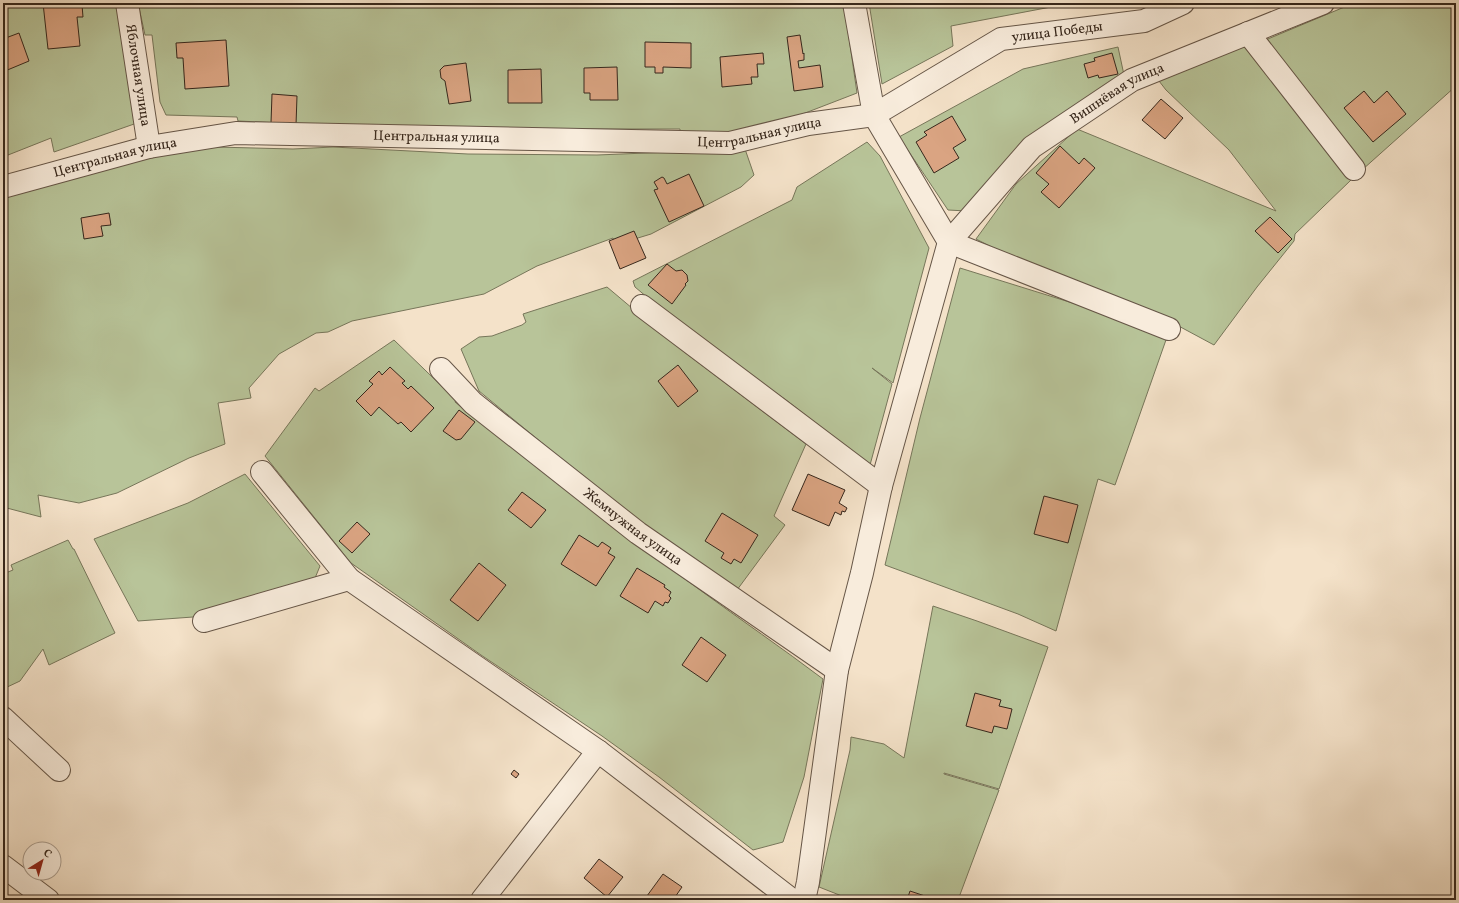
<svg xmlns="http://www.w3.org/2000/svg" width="1459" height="903" font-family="Vollkorn,serif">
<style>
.green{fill:#b8c499;stroke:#77765a}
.building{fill:#daa482;stroke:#36271c}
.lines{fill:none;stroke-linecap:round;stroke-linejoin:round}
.minor-casing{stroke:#665647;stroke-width:24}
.minor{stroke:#f8ecdc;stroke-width:22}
.labels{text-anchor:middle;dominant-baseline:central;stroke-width:3.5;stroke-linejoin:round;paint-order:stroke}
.street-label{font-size:14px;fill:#36271c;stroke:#f8ecdc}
</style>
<rect width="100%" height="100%" fill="#f4e2c9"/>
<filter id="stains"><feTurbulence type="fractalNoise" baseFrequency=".005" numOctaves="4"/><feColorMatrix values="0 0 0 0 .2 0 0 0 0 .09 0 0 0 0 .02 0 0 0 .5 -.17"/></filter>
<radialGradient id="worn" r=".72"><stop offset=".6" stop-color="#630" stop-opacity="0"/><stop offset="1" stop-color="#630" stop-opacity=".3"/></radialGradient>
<g class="green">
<polygon points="3,3 118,3 137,123 54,152 51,138 3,157"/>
<polygon points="138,3 844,3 857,93 800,115 731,136 680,133 680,129 559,129 324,125 238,121 237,117 166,115 160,102 152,35 145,35"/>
<polygon points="869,3 1072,3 951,26 953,46 882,84"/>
<polygon points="1354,3 1456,3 1456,86 1362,170 1263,41"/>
<polygon points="1246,45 1351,180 1295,234 1294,241 1257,287 1214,345 1160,316 1017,260 976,239 1016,184 1077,129 1276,211 1229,150 1166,90 1159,81"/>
<polygon points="1118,47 1124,75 967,211 948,210 899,137 1023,69"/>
<polygon points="867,142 880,156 929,248 893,383 872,368 892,384 870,465 786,400 716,351 667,314 635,287 633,281 792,200 797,187"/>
<polygon points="215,147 293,149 333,147 468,154 597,155 745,149 754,175 741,187 651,234 615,245 613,238 537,266 484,294 352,321 328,332 316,333 279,354 249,388 251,398 218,403 225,444 189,458 117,493 79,503 38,495 41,517 3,507 3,200 30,185 139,159"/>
<polygon points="960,268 1108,314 1167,337 1115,485 1098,479 1056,631 1018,614 885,565 920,418"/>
<polygon points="607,287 683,351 806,444 774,516 785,525 737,590 672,547 610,499 479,391 461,349 479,337 492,336 522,325 526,322 523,314"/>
<path d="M 394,340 L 456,400 L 455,402 C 535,467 617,529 700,590 C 741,620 782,648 823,679 L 804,777 L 783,842 L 753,850 L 659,777 L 602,736 L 481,655 L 351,563 L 265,456 L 315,388 L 319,391 Z"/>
<polygon points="245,474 320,566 313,583 193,617 138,621 94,539 188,503"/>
<polygon points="68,540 73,549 74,549 115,633 49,665 43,649 20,681 3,689 3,574 13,570 11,565"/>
<polygon points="933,606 977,621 1048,647 999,789 944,773 944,774 999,790 958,900 852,900 819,887 850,750 851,737 884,744 904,758"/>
</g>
<g class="building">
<polygon points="43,3 76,3 76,6 82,5 83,17 77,17 80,46 48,49"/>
<polygon points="19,33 29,61 5,71 3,66 3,39"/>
<polygon points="800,35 803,54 804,53 804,60 798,61 799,68 820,65 823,87 794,91 787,37"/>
<polygon points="226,40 229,86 185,89 183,58 177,58 176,43"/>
<polygon points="645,42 691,43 691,68 663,67 663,73 655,73 655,67 645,67"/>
<polygon points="763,53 764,64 757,64 758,77 751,77 752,84 722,87 720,57"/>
<polygon points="1112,53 1118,74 1099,78 1098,75 1088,78 1084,64 1095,61 1094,58"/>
<polygon points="466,63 471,101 449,104 445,81 441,78 440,70 444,66"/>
<polygon points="617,67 618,100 590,100 590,93 584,93 584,68"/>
<polygon points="541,69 542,103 508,103 508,70"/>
<polygon points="1364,91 1374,103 1387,91 1406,114 1373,142 1344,108"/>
<polygon points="272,94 297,96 296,125 271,123"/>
<polygon points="1161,99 1183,118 1165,139 1142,120"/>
<polygon points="952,116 966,140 953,148 959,158 934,173 916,142 927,135 924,132"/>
<polygon points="1060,146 1079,164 1084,158 1095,168 1059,208 1041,192 1049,184 1036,173"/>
<polygon points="689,174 704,206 669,222 654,190 658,189 654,182 662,177 664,178 667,184"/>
<polygon points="109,213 111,225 101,226 103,236 84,239 81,218"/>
<polygon points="1270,217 1292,239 1278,253 1255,231"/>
<polygon points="634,231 646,258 620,269 609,241"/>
<polygon points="667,264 676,271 682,270 687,275 688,281 685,284 686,285 672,304 648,285"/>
<polygon points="678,365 698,391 678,407 658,381"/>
<polygon points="390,367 405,381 402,383 408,389 411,386 434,408 411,432 401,422 398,424 379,407 371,416 356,401 373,384 369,381 379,371 382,375"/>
<polygon points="459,410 475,422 461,439 456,440 443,431"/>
<polygon points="808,474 845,490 839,503 847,508 845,512 842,511 841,515 835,512 829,526 792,510"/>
<polygon points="522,492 546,510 531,528 508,510"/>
<polygon points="1044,496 1078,505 1068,543 1034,534"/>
<polygon points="722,513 758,535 741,563 734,559 731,564 721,558 724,553 705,541"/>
<polygon points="357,522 370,534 352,553 339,541"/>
<polygon points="579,535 598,547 602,542 611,548 608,553 615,557 596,586 561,564"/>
<polygon points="479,563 506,585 478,621 450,600"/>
<polygon points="637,568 665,585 664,587 671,592 669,596 671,598 668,603 665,602 663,606 655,601 648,613 620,596"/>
<polygon points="701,637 726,655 707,682 682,665"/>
<polygon points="975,693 1001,700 999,706 1012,709 1007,729 994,726 992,733 966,726"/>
<polygon points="514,770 519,774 516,778 511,774"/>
<polygon points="599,859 623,877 607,897 584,878"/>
<polygon points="663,874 682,887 673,900 644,900"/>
<polygon points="910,891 937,900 907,900"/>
</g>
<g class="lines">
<defs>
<g id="minor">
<path id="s1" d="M 127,3 L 149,147"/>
<polyline points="854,3 874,115 949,242 1169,329"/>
<polyline points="1248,33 1354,169"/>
<path id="s2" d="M 3,187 L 149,147 L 236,133 L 730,143 L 808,124 L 874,115 L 1001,39 L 1144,21 L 1183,3"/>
<polyline points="642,306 881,486"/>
<path id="s3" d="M 441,369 L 473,403 L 638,533 L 837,670"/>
<polyline points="262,472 349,579 598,751 792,900"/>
<polyline points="204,621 349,579"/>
<polyline points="3,718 59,770"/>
<polyline points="3,866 48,900"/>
<polyline points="482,900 598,751"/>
<path id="s4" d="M 804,900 L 808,882 L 837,670 L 862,573 L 881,486 L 949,242 L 1032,147 L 1132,80 L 1323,3"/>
</g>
</defs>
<use href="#minor" class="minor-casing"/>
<use href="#minor" class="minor"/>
</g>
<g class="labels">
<g class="street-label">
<text stroke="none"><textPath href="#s2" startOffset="1085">улица Победы</textPath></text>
<text stroke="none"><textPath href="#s1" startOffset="73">Яблочная улица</textPath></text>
<text stroke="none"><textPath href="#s4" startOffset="902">Вишнёвая улица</textPath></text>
<text stroke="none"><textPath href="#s2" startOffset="764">Центральная улица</textPath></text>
<text stroke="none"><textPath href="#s2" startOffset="440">Центральная улица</textPath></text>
<text stroke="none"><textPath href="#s2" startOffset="116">Центральная улица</textPath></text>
<text stroke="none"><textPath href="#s3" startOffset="249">Жемчужная улица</textPath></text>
</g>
</g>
<rect width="1459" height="903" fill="none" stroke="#f4e2c9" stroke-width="16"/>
<rect x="4" y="4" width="1451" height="895" fill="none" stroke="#36271c" stroke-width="2"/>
<rect x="8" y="8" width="1443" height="887" fill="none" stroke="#36271c"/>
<g transform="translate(42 861) rotate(37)"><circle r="19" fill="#f8ecdc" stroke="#aa9d8f"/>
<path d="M0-3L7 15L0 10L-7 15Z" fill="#8f2418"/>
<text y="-6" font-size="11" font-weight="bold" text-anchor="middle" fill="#36271c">С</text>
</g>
<rect width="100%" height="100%" filter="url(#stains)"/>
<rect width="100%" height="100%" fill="url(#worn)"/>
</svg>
